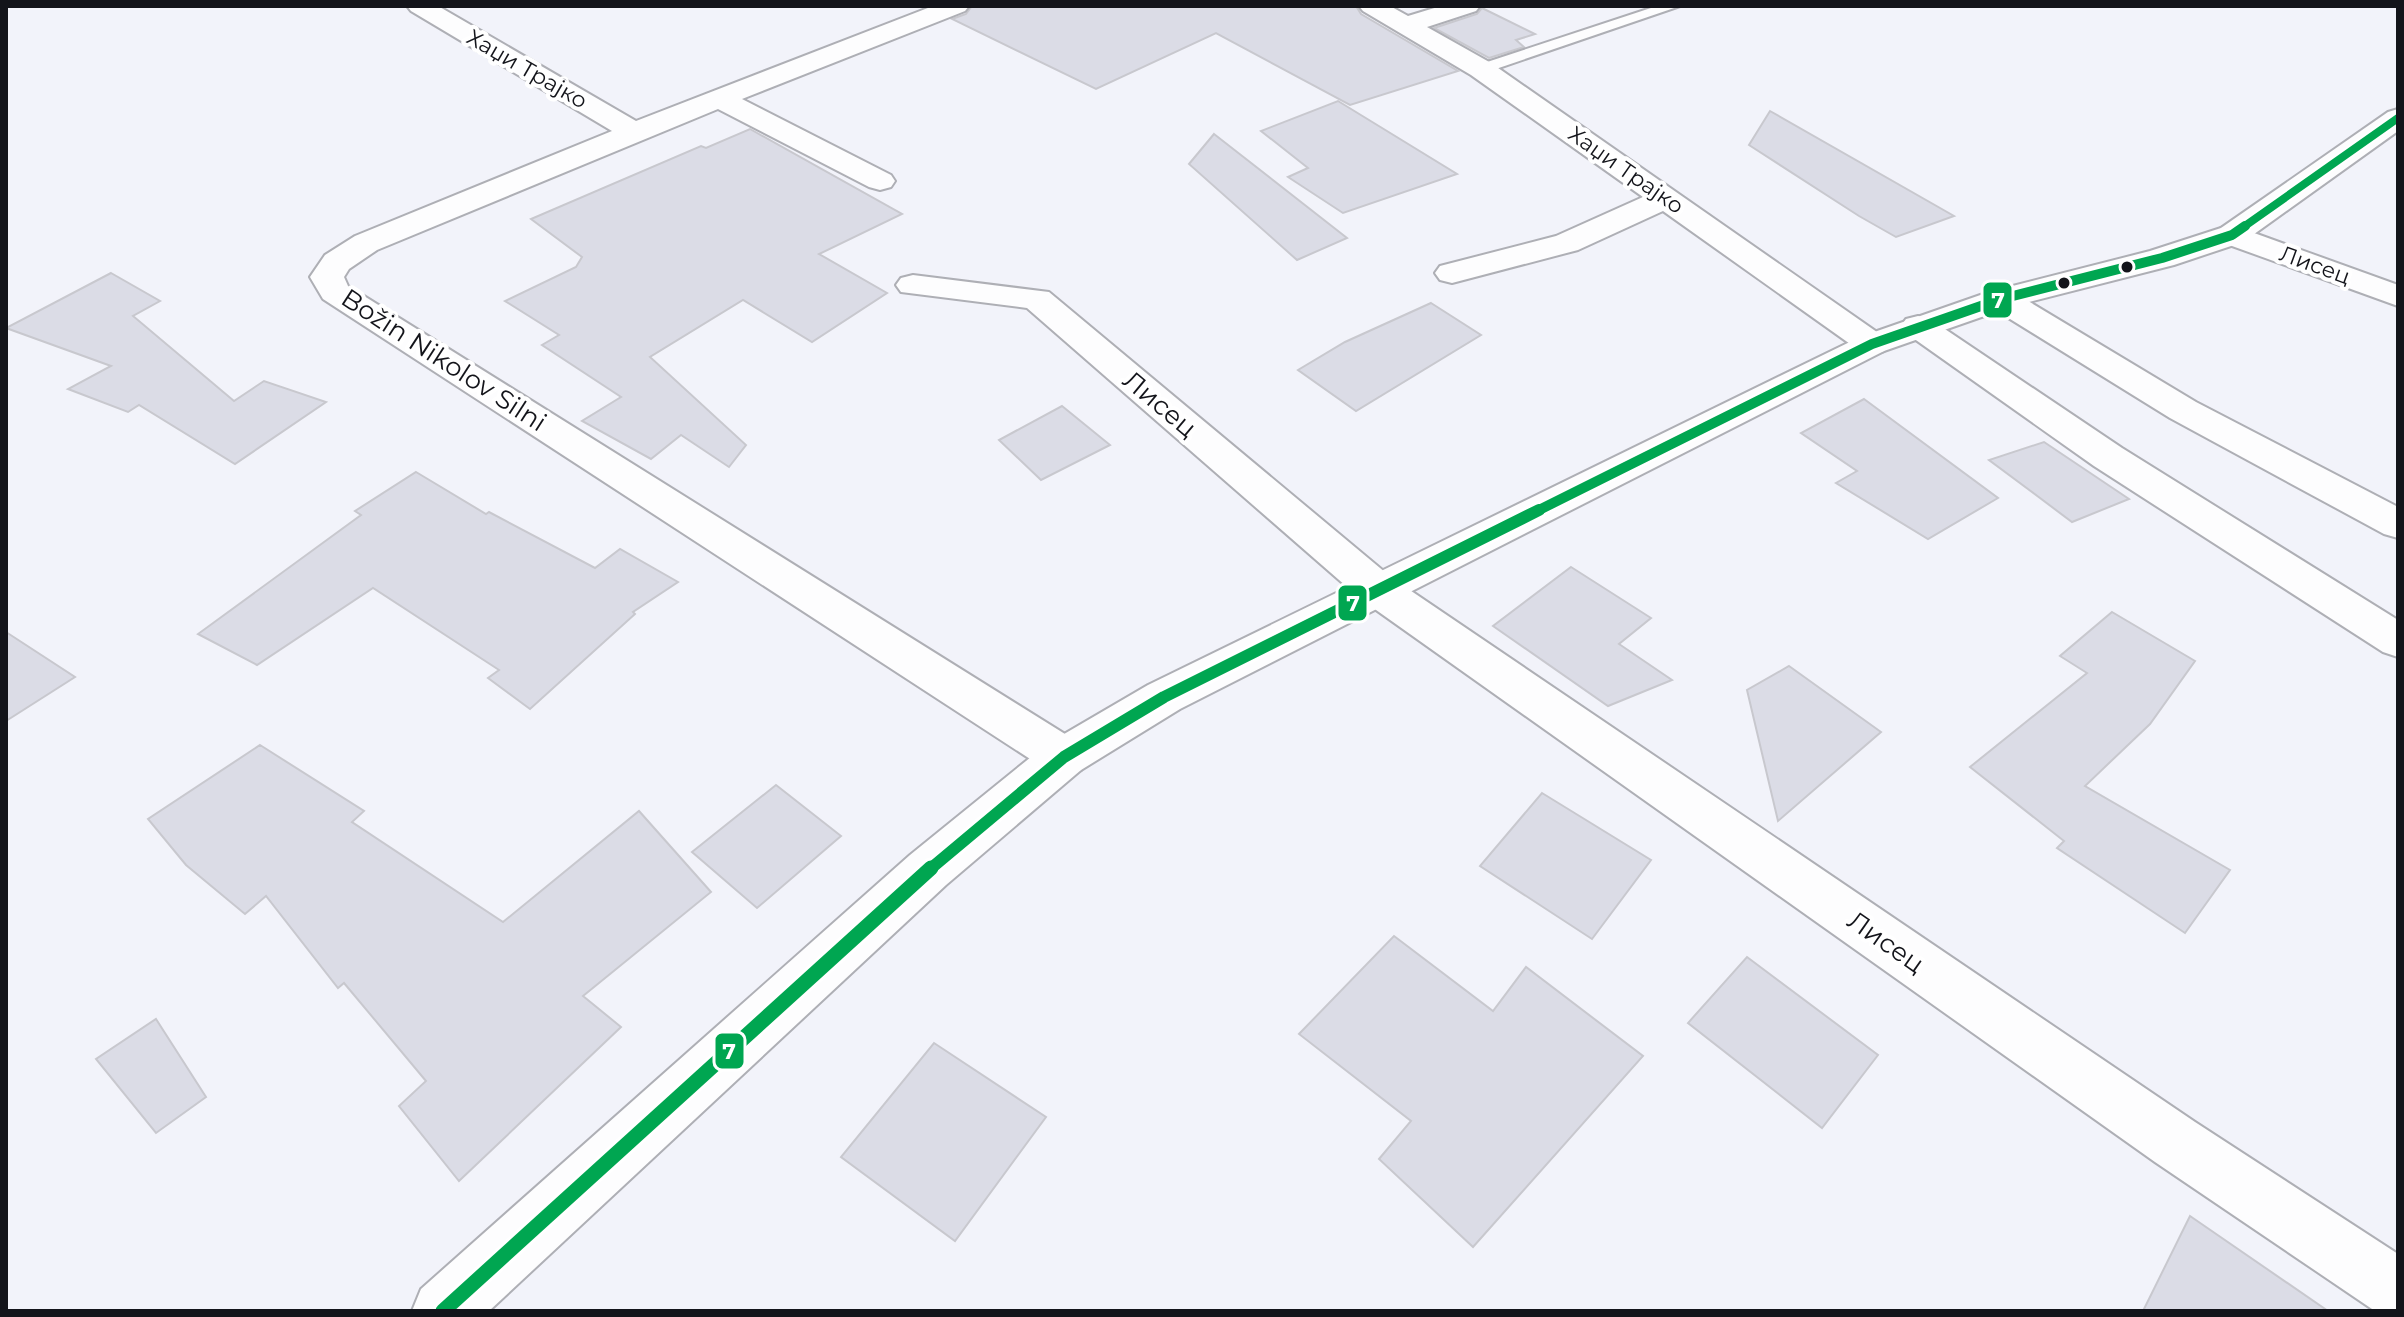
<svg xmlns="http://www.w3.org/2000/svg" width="2404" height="1317" font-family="Montserrat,sans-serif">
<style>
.building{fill:#dbdce6;stroke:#c8c8ce;stroke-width:2}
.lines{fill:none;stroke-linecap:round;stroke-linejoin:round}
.lane-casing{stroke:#aeafb5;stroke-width:4}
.street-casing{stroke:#aeafb5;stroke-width:4}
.secondary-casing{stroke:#aeafb5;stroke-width:4}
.lane{fill:#fdfdfe;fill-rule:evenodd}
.street{fill:#fdfdfe;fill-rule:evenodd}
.secondary{fill:#fdfdfe;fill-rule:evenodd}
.bus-1-far3-casing{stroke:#fff;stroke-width:12}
.bus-1-far2-casing{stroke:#fff;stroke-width:15}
.bus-1-far1-casing{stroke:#fff;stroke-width:18}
.bus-1-casing{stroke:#fff;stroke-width:21}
.bus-1-far3{stroke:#00a651;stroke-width:8}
.bus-1-far2{stroke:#00a651;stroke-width:10}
.bus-1-far1{stroke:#00a651;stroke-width:12}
.bus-1{stroke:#00a651;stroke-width:15}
.bus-dot{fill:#13141a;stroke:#fff;stroke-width:3}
.labels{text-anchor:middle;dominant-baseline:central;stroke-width:8;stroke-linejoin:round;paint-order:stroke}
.far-street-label{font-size:22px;fill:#13141a;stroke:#fff}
.street-label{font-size:26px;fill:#13141a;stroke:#fff}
.line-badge{stroke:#fff;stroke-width:3}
.badge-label{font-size:22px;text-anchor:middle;font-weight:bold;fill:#fff}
</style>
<rect width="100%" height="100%" fill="#f2f3fa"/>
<g class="building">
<polygon points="972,6 1356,6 1361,14 1458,71 1350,105 1216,33 1096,89 952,19 966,14"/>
<polygon points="1482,8 1535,34 1516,40 1524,47 1489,58 1434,28 1477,14"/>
<polygon points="1338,101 1457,174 1343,213 1288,177 1308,168 1261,131"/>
<polygon points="1770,111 1954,216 1896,237 1859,216 1749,145"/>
<polygon points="750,129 902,214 819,254 887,293 812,342 743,300 650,357 746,445 729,467 681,435 651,459 582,421 621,397 542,345 559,335 505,301 576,267 582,257 531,219 701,146 706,148"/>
<polygon points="1214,134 1347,238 1297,260 1189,164"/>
<polygon points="111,273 160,301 133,316 234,401 264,381 326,402 235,464 139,405 128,412 68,389 111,366 6,328"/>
<polygon points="1431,303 1481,335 1356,411 1298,370 1345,342"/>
<polygon points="1864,399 1998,498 1928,539 1836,483 1857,471 1801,433"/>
<polygon points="1062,406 1110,445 1041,480 999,440"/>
<polygon points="2044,442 2129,499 2072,522 1989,460"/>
<polygon points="416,472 486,514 489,512 595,568 620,549 678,582 633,612 635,614 530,709 488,678 499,670 373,588 257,665 198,634 361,515 355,511"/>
<polygon points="1571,567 1651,618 1619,644 1672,680 1608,706 1493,626"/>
<polygon points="2112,612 2195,661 2150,724 2085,786 2230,870 2185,933 2057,848 2064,841 1970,767 2087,673 2060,656"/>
<polygon points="6,632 75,677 6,721"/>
<polygon points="1789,666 1881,732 1778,821 1747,690"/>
<polygon points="260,745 364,811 352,822 503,922 639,811 711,892 583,996 621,1027 459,1181 399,1106 426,1081 344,983 338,988 266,896 245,914 186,865 148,819"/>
<polygon points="776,785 841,836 757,908 692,852"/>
<polygon points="1542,793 1651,860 1592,939 1480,866"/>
<polygon points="1394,936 1493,1011 1526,967 1643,1056 1473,1247 1379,1159 1411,1121 1299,1034"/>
<polygon points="1747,957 1878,1055 1822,1128 1688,1023"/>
<polygon points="156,1019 206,1097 156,1133 96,1059"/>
<polygon points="934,1043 1046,1117 955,1241 841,1157"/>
<polygon points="2190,1216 2328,1311 2143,1311"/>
</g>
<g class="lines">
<defs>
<polygon id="lane" points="1657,6 1680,6 1487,72 1475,72 1473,69 1475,66"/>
<g id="street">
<polygon points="407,6 438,6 636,121 933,6 969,6 965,11 742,99 891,175 895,181 891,187 880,190 869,187 718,109 377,250 349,269 344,277 348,286 1081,744 1087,757 1081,770 1064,776 1047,770 323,299 310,277 325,255 355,236 612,131 411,11"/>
<polygon points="1359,6 1390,6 1408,16 1441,6 1480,6 1476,11 1427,27 1491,63 1884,337 1890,344 1884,351 1872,355 1860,351 1663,211 1578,250 1452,283 1440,280 1435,273 1440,266 1556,236 1643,197 1471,75 1363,11"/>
<polygon points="2232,225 2398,285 2398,306 2221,242 2216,235 2221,228"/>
<polygon points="913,275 1049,292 1392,578 2195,1122 2398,1254 2398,1311 2375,1311 2155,1162 1362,600 1027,308 901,292 896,285 901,278"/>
<polygon points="2001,289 2013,292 2196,402 2398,507 2398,538 2384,534 2170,418 1989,306 1984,299 1989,292"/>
<polygon points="1918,316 1930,319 2122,448 2398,620 2398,657 2383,652 2094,466 1906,333 1901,326 1906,319"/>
</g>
<polygon id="secondary" points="2398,109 2398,131 2243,242 2174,265 2013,306 1884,351 1180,709 1081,770 946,885 489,1311 412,1311 421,1289 910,855 1047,744 1148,685 1860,337 1989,292 2150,251 2221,228 2388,112"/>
</defs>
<use href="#lane" class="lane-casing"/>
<use href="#street" class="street-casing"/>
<use href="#secondary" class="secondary-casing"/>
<use href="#lane" class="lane"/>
<use href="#street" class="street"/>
<use href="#secondary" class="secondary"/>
<defs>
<polyline id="bus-1-far3" points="2242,228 2398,118"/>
<polyline id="bus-1-far2" points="1535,512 1872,344 2001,299 2162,258 2232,235 2245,226"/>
<polyline id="bus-1-far1" points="929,870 1064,757 1164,697 1539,510"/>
<polyline id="bus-1" points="443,1311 931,868"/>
</defs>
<use href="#bus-1-far3" class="bus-1-far3-casing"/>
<use href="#bus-1-far2" class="bus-1-far2-casing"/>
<use href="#bus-1-far1" class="bus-1-far1-casing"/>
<use href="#bus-1" class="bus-1-casing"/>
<use href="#bus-1-far3" class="bus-1-far3"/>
<use href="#bus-1-far2" class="bus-1-far2"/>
<use href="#bus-1-far1" class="bus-1-far1"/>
<use href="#bus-1" class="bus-1"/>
</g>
<g class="bus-dot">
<circle cx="2127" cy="267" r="7"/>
<circle cx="2064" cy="283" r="7"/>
</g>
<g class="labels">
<g class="far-street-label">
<text transform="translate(527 69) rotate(30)">Хаџи Трајко</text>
<text transform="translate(1626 170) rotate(35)">Хаџи Трајко</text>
<text transform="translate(2315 265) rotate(20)">Лисец</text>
</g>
<g class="street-label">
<text transform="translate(444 360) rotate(33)">Božin Nikolov Silni</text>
<text transform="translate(1160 404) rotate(40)">Лисец</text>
<text transform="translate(1886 942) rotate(35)">Лисец</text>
</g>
</g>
<g class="line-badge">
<rect x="1982" y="281" width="31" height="38" rx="8" fill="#00a651"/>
<rect x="1337" y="584" width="31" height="38" rx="8" fill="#00a651"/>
<rect x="714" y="1032" width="31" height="38" rx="8" fill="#00a651"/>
</g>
<g class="badge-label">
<text x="1998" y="308">7</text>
<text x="1353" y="611">7</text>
<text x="729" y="1059">7</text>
</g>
<rect width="2404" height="1317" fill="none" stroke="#13141a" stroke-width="16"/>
</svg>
